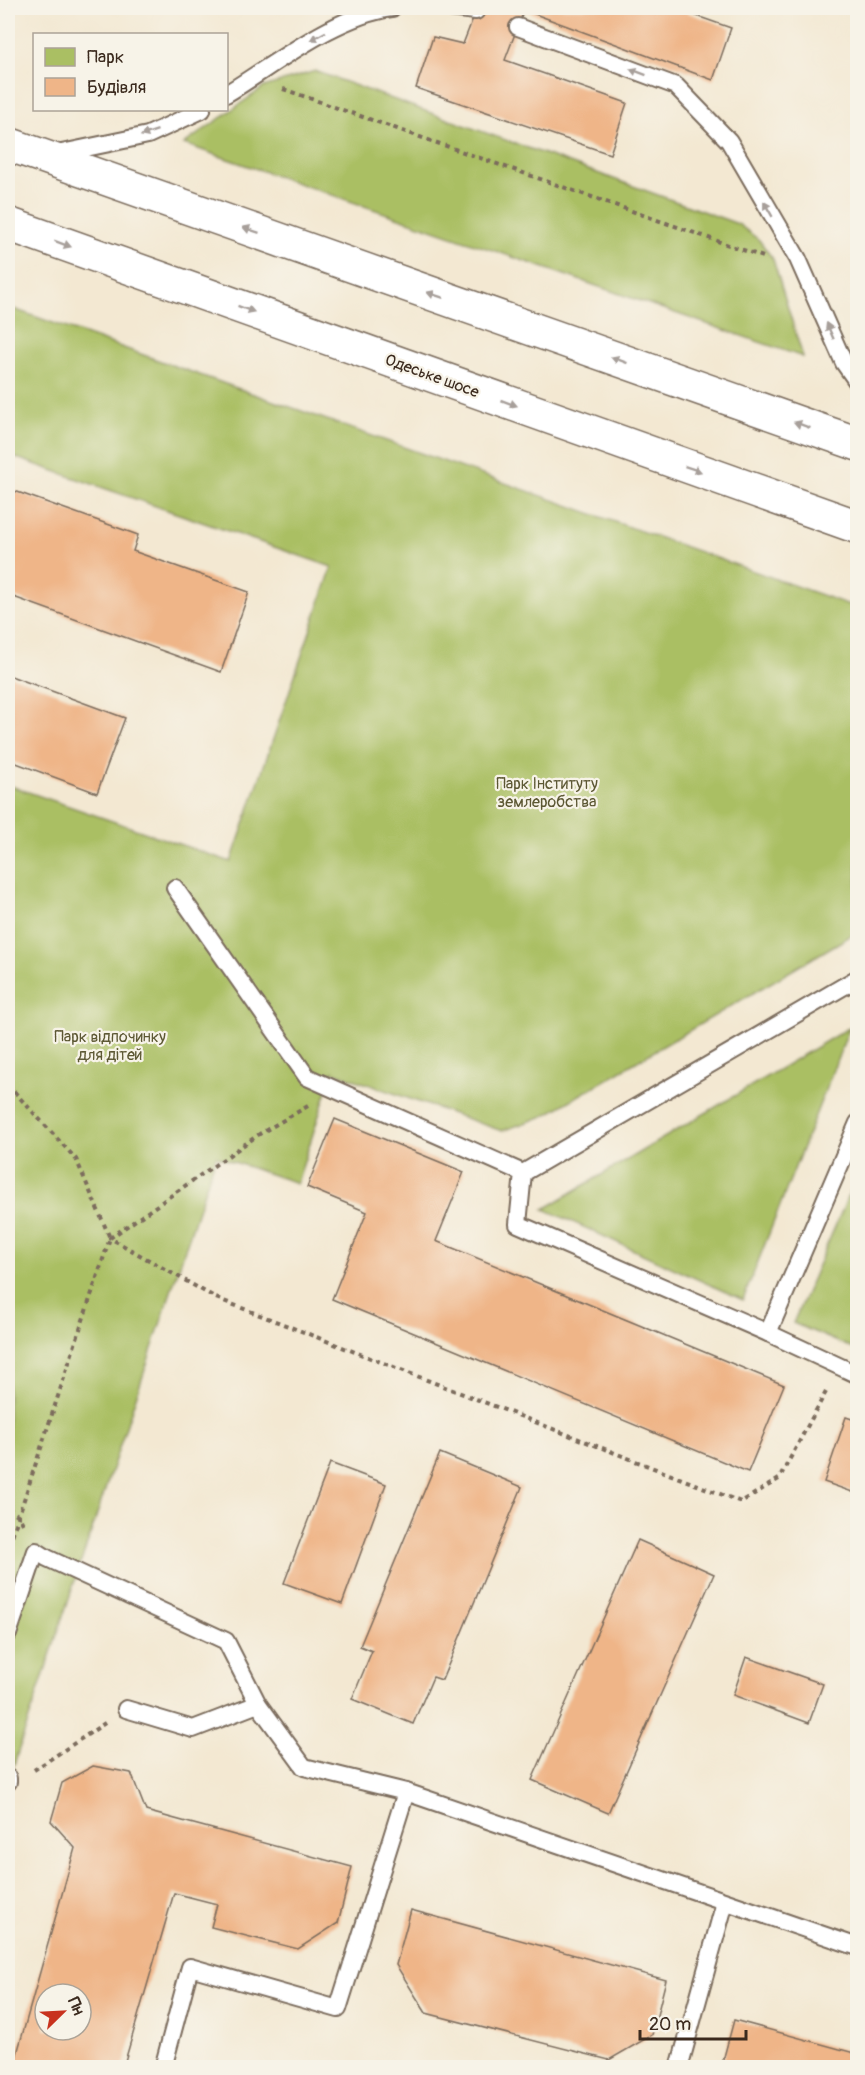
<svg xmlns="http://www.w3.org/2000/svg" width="865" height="2075" font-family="Pangolin,sans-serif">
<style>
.green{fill:#aabf63;stroke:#727440;stroke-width:1.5}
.building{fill:#efb588;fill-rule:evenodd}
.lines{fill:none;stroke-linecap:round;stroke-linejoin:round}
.service-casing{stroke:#7b6c5d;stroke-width:20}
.trunk-casing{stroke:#7b6c5d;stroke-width:36}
.path{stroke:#7b6c5d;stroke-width:4;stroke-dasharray:4.5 4.5;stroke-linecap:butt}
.service{stroke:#fff;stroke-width:16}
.trunk{stroke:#fff;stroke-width:33}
.oneway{fill:#a79f9a}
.labels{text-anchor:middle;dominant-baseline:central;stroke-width:4.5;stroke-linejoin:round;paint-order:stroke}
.street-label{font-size:16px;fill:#3b2a1e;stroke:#f7f3e8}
.park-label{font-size:16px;fill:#5c5733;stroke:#f7f3e8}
</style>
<rect width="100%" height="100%" fill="#f7f3e8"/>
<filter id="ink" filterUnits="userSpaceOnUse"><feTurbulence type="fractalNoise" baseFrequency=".0167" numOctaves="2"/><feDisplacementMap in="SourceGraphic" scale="12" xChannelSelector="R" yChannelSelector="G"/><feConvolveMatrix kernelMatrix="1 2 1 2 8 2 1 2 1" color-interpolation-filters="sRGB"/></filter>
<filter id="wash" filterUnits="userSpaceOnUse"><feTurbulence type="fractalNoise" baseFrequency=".008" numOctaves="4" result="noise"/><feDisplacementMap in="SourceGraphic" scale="24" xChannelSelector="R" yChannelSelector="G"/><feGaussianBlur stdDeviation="1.35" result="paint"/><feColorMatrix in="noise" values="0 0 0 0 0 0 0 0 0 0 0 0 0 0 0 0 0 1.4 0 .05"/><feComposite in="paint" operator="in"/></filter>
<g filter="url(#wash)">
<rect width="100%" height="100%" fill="#f3e8d2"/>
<g class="green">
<polygon points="315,71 738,224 759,240 773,259 803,357 184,144 264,87"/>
<polygon points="8,307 858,608 857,932 544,1116 502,1131 333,1072 297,1183 216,1156 8,1782 8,785 231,862 332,567 8,455"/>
<polygon points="850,1027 743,1300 544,1209"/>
<polygon points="857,1176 857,1350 793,1323"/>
</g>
<g id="blocks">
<g class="building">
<polygon points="477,8 674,8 731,28 713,80 524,10 505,60 627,103 610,154 416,88 433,37 463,44"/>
<polygon points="9,489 138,535 133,551 249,592 221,672 8,595"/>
<polygon points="8,675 125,718 97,793 8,760"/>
<polygon points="335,1119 464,1172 436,1241 784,1385 748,1472 332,1299 367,1212 307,1187"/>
<polygon points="846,1417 858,1421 858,1494 824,1482"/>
<polygon points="440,1453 522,1487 442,1680 433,1677 413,1724 352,1699 372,1651 360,1646"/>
<polygon points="330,1463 386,1484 342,1604 284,1583"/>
<polygon points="638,1540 714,1574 608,1813 532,1780"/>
<polygon points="746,1657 823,1684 809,1723 733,1695"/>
<path d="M 93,1766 L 131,1773 L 146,1811 L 352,1867 L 338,1923 L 298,1949 L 211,1927 L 217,1904 L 174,1893 L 123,2068 L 13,2068 L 75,1848 L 51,1821 L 62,1783 ZM 45,1994 L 81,1994 L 81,2030 L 45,2030 Z"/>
<polygon points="411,1910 666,1980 652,2035 609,2060 426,2013 396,1965"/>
<polygon points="734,2020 858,2054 858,2068 721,2068"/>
</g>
</g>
</g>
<g filter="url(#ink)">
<use href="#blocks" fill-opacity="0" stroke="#7b6c5d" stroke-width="1.5"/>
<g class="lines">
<defs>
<g id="service">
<polyline points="450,8 476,11"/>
<polyline points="518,27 676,86 729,141 798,259 844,363 858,383"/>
<path d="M 226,94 C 274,65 336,15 392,8"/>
<polyline points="52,155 148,135 202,110"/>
<polyline points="175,888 307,1077 523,1173"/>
<polyline points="858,978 523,1173 518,1224 768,1333 858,1123"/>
<polyline points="768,1333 858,1375"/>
<polyline points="8,1634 36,1551 47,1558 226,1641 258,1704"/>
<polyline points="126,1709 193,1729 258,1704 304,1767 406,1792 858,1947"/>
<polyline points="8,1778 8,1782"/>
<polyline points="163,2068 190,1967 338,2009 406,1792"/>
<polyline points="679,2068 725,1902"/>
</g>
<g id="trunk">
<polyline points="8,144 858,444"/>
<polyline points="8,224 858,527"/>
</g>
</defs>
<use href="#service" class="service-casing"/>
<use href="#trunk" class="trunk-casing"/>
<g class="path">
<polyline points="283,89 766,258"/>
<polyline points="8,1085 76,1159 110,1238 12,1536"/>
<polyline points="308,1106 261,1133 110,1238 216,1298 741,1502 779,1479 827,1390"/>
<polyline points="8,1508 19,1516 25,1528"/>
<polyline points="34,1770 105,1723"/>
</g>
<use href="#service" class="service"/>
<use href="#trunk" class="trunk"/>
</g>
<defs><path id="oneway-solid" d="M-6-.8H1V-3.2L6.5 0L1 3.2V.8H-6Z" transform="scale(1.5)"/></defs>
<g class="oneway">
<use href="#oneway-solid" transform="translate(318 36) rotate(152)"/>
<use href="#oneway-solid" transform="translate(638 72) rotate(-159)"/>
<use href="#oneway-solid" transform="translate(149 133) rotate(161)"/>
<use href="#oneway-solid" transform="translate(768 209) rotate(-120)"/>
<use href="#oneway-solid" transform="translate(251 230) rotate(-161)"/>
<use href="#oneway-solid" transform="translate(63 244) rotate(20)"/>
<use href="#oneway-solid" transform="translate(435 295) rotate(-161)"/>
<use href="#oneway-solid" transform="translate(246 309) rotate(20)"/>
<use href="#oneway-solid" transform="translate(830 331) rotate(-114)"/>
<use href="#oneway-solid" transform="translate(619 360) rotate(-160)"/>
<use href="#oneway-solid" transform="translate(509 403) rotate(20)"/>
<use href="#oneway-solid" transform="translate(802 425) rotate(-160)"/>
<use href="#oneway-solid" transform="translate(693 469) rotate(19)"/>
</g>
</g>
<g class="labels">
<g class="street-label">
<text transform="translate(432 376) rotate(20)">Одеське шосе</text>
</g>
<g class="park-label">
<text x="547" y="784">Парк Інституту<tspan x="547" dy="18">землеробства</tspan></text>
<text x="110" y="1037">Парк відпочинку<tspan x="110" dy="18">для дітей</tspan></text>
</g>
</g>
<rect width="865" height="2075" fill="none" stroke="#f7f3e8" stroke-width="30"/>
<rect x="33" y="33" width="195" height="78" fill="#f7f3e8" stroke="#aca397" stroke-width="1.5"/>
<rect x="45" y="48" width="30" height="18" fill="#aabf63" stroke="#aca397" stroke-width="1.5"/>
<text x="87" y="63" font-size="18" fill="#3b2a1e">Парк</text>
<rect x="45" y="78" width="30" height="18" fill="#efb588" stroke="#aca397" stroke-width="1.5"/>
<text x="87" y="93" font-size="18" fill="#3b2a1e">Будівля</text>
<g transform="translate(63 2012) rotate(66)"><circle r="28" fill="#f7f3e8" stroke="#aca397" stroke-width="1.5"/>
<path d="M0-4.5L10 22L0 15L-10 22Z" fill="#c8321e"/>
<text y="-9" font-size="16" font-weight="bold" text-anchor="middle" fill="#3b2a1e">Пн</text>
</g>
<path d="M640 2030v9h106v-9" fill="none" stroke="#3b2a1e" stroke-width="3"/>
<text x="649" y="2030" font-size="18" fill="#3b2a1e" stroke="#f7f3e8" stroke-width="4.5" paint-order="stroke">20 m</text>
</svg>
